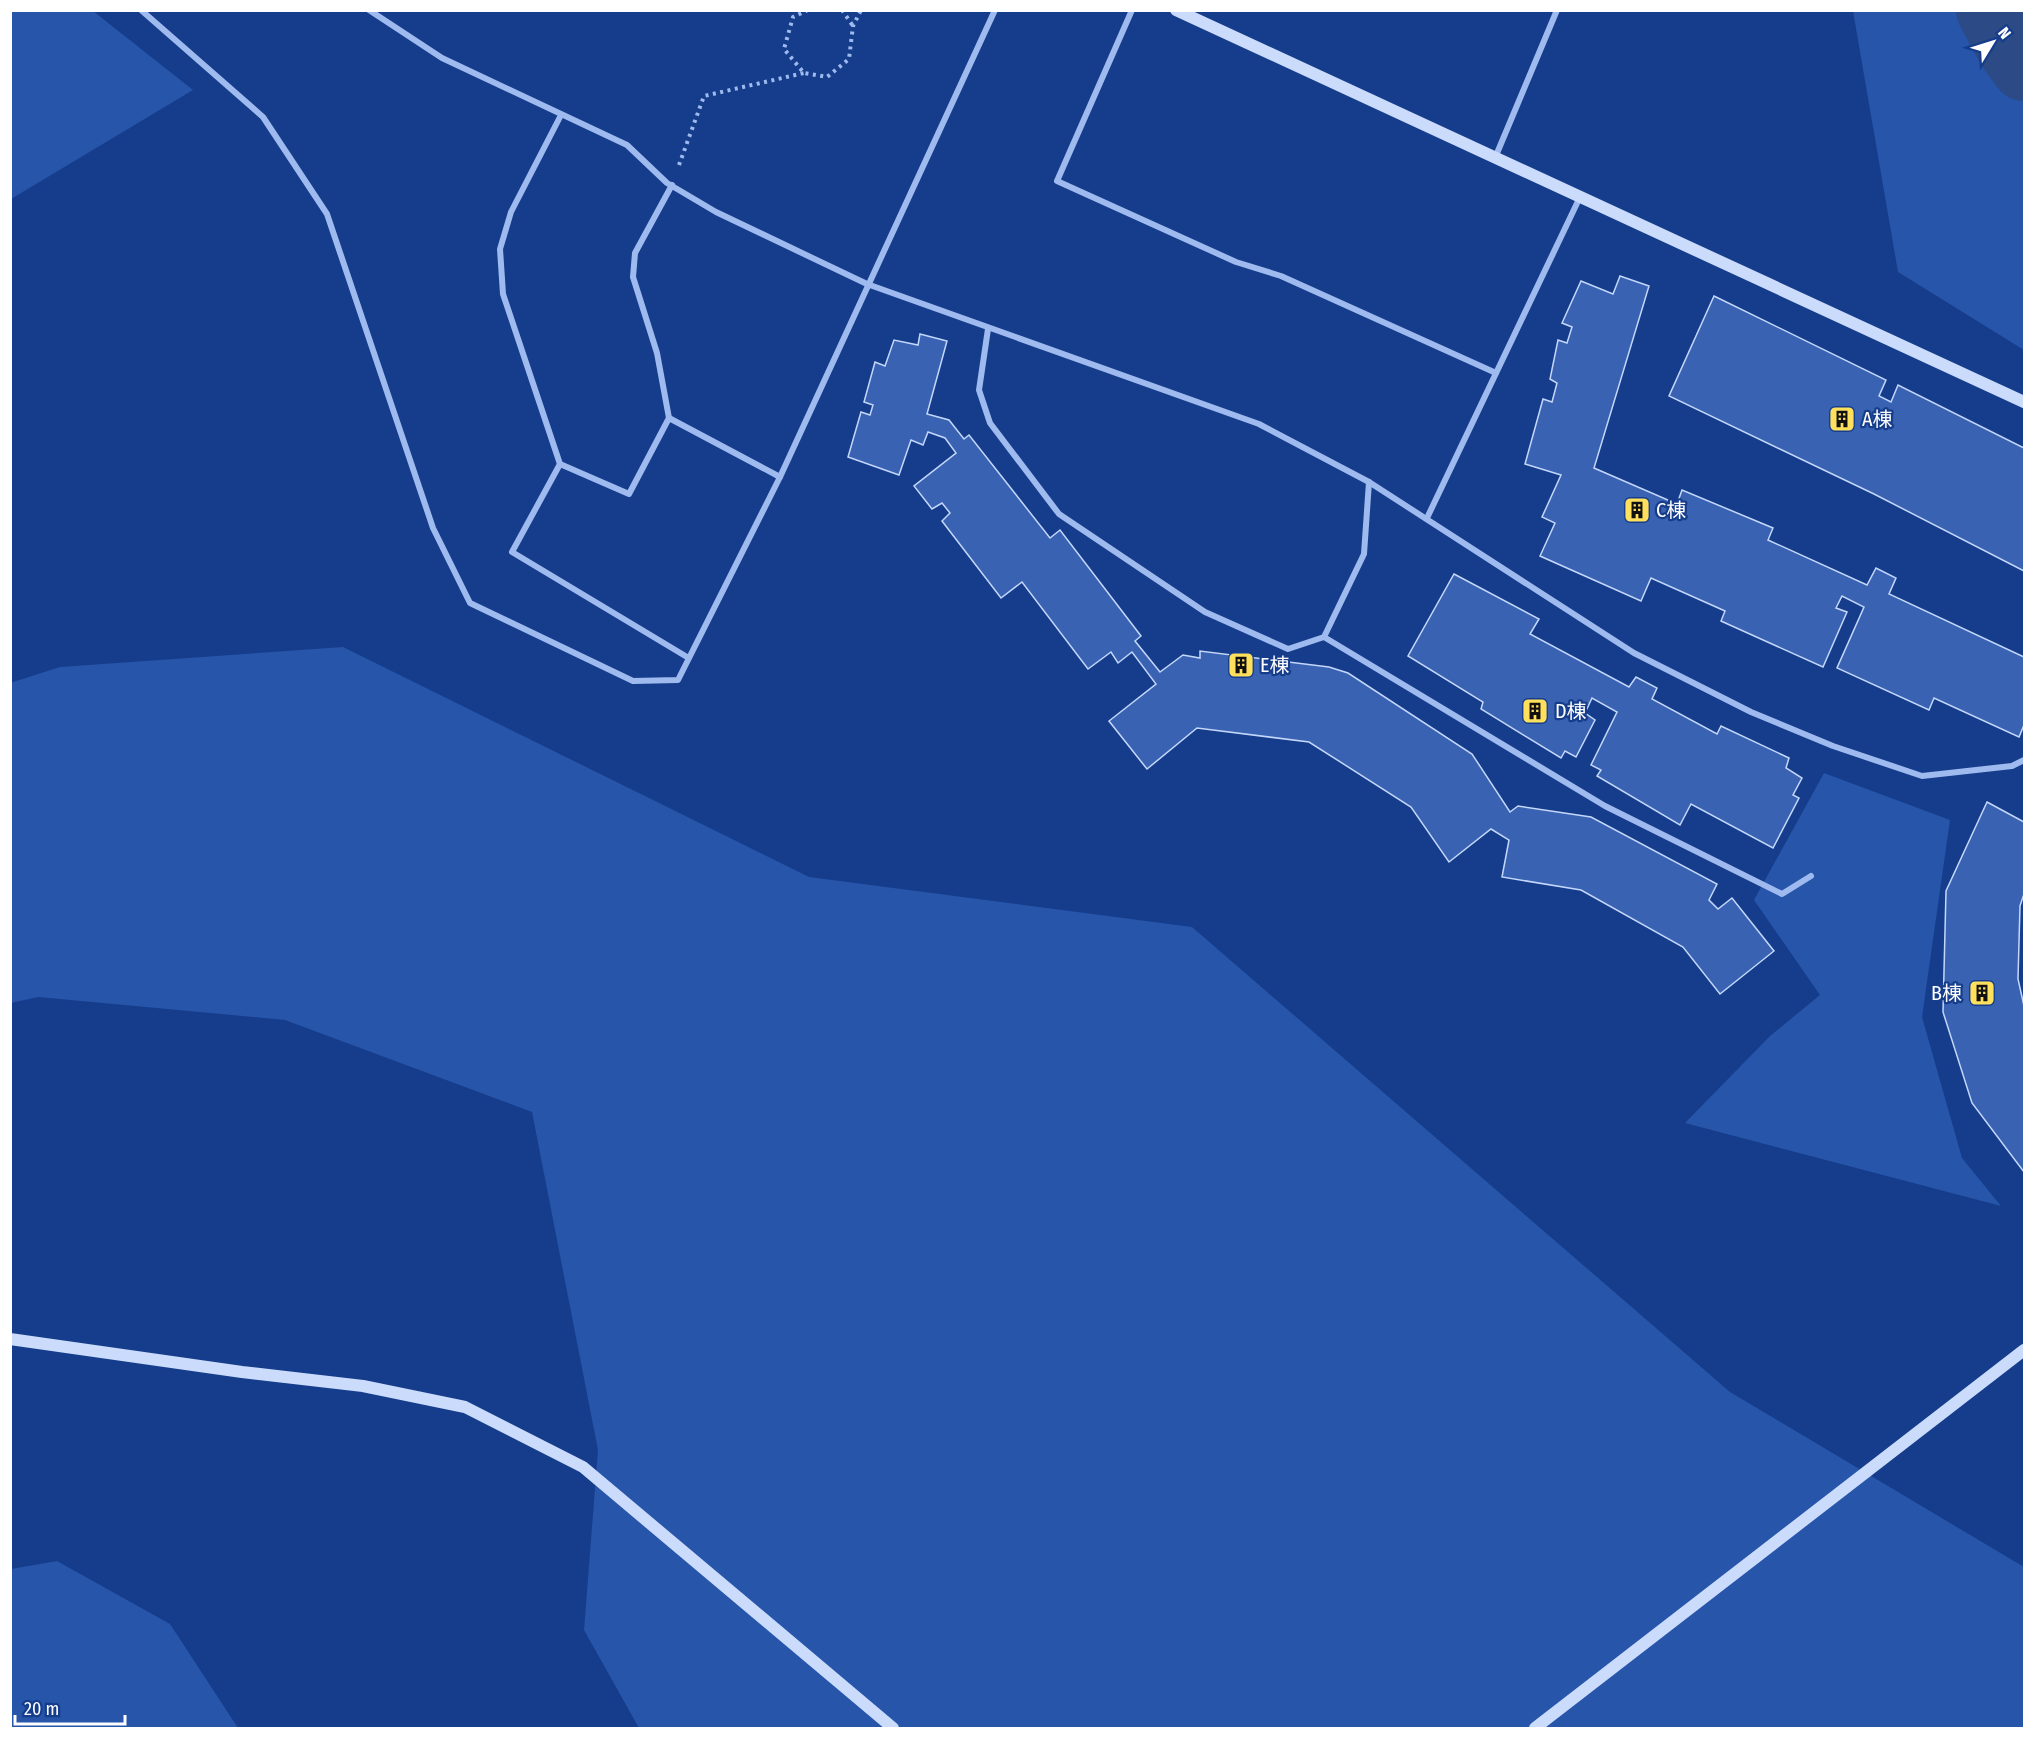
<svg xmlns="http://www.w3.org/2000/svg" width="2035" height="1739" font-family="'Fira Sans Condensed','Noto Sans JP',sans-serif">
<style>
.green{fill:#2755aa}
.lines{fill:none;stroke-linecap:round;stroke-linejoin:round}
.river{stroke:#2c4a85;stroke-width:66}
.building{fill:#3963b2;stroke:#c4d7fb;stroke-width:1.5}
.path{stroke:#9ebaef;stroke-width:4;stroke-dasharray:3 4.5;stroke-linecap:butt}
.street{stroke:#9ebaef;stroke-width:6}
.secondary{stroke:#cbdbfb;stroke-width:12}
.labels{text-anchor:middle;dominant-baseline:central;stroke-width:4.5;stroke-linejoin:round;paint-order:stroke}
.poi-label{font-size:20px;fill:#fff;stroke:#153d8b;text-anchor:start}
</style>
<rect width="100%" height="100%" fill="#153d8b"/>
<g class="green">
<polygon points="10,11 93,11 193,90 11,199"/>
<polygon points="1853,11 1974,11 2024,97 2024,350 1898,272"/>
<polygon points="343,647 809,877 1192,927 1730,1392 2024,1567 2024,1728 639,1728 584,1630 598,1450 532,1112 285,1020 38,997 11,1003 10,683 60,667"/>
<polygon points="1824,773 1950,820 1922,1017 1962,1158 2001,1206 1685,1123 1770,1036 1820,995 1754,900"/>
<polygon points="57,1561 170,1624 238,1728 11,1728 11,1569"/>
</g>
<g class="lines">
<polyline class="river" points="1989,10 2010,49 2024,68"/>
</g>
<g class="building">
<polygon points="1620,276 1649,286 1594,468 1677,504 1682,490 1773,528 1768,540 1867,585 1876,568 1896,578 1889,594 2024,657 2024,725 2019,737 1934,698 1929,710 1837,668 1864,607 1842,596 1836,608 1847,612 1823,667 1721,621 1725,611 1651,578 1641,601 1540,556 1555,523 1542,517 1561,475 1525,464 1543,399 1552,402 1557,383 1550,379 1558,340 1567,343 1572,327 1562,323 1581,281 1613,294"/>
<polygon points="1714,296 1886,380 1879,396 1891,402 1898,385 2024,448 2024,571 1874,494 1669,396"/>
<polygon points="920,334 947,341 927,414 949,420 964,439 969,435 1050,538 1060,530 1141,636 1135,641 1160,672 1183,655 1200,658 1200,651 1329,667 1348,673 1472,754 1510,812 1518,806 1591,817 1717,884 1709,900 1718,909 1732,898 1774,951 1720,994 1683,947 1581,890 1502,877 1509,840 1491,829 1449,862 1411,807 1309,742 1197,728 1147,769 1109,721 1156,684 1132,652 1118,663 1111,652 1088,669 1022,582 1001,598 942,521 950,513 942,503 932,509 914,486 956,453 945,438 928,432 923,445 911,440 899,475 848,457 861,412 870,415 873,405 864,402 875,362 885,366 894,340 918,345"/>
<polygon points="1454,574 1539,619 1530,634 1629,687 1636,677 1657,688 1652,699 1717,734 1721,726 1789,758 1786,768 1802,778 1793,795 1799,798 1773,848 1691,804 1680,825 1597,776 1601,770 1591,765 1617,712 1592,698 1585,713 1595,720 1576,757 1565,751 1561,758 1481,709 1483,702 1408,656"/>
<polygon points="1987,802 2024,822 2024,894 2020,906 2018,979 2024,1006 2024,1172 1972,1103 1943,1012 1946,891"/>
</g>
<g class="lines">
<g class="path">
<polyline points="808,10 793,17 784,49 804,73 827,77 849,59 853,26 861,10"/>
<polyline points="842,10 853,26"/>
<polyline points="679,165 704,96 804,73"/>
</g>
<g class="street">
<polyline points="141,10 263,117 327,214 433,528 470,603 633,681 678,680 780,477 669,418 629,494 560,464 503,294 500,249 511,212 561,115"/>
<polyline points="369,10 442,58 627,145 667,183 716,212 867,284 1259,424 1369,482 1634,653 1751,712 1833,746 1922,776 2012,766 2024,760"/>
<polyline points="1132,10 1057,181 1236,262 1281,276 1496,373"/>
<polyline points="1495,158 1557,10"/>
<polyline points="988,329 979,390 990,423 1059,514 1205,612 1288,649 1324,637 1364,554 1369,482"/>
<polyline points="669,418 657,353 633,277 635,253 672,185"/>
<polyline points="560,464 512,552 687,657"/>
<polyline points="780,477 995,10"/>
<polyline points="1427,518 1580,197"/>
<polyline points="1324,637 1605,806 1782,894 1811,876"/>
</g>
<g class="secondary">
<polyline points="1176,10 2024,402"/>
<polyline points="10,1339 242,1372 363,1386 465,1407 583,1467 893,1728"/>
<polyline points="1535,1728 2024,1350"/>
</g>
</g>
<defs>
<symbol id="building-square" viewBox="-11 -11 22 22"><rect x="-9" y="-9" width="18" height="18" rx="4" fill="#ffe05c" stroke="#153d8b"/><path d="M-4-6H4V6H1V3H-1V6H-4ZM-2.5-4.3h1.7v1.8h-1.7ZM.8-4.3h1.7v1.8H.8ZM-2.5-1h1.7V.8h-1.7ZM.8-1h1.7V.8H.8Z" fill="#111"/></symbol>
</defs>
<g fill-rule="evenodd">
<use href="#building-square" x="1827" y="404" width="30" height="30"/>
<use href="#building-square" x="1622" y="495" width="30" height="30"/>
<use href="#building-square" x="1226" y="650" width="30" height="30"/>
<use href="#building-square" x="1520" y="696" width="30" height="30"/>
<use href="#building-square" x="1967" y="978" width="30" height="30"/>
</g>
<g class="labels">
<g class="poi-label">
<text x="1862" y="419">A棟</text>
<text x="1656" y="510">C棟</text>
<text x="1260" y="665">E棟</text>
<text x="1555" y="711">D棟</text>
<text x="1962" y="993" text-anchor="end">B棟</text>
</g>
</g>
<rect width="2035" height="1739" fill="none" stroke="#ffffff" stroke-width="24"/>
<g transform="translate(1993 42) rotate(52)" stroke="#153d8b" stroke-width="4.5" paint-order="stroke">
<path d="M0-4.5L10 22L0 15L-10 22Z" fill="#ffffff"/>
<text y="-9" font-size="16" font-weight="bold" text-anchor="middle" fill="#ffffff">N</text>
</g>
<path d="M15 1715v9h110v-9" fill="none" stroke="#ffffff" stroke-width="3"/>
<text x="24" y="1715" font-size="18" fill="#ffffff" stroke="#153d8b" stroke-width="4.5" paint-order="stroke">20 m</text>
</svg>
